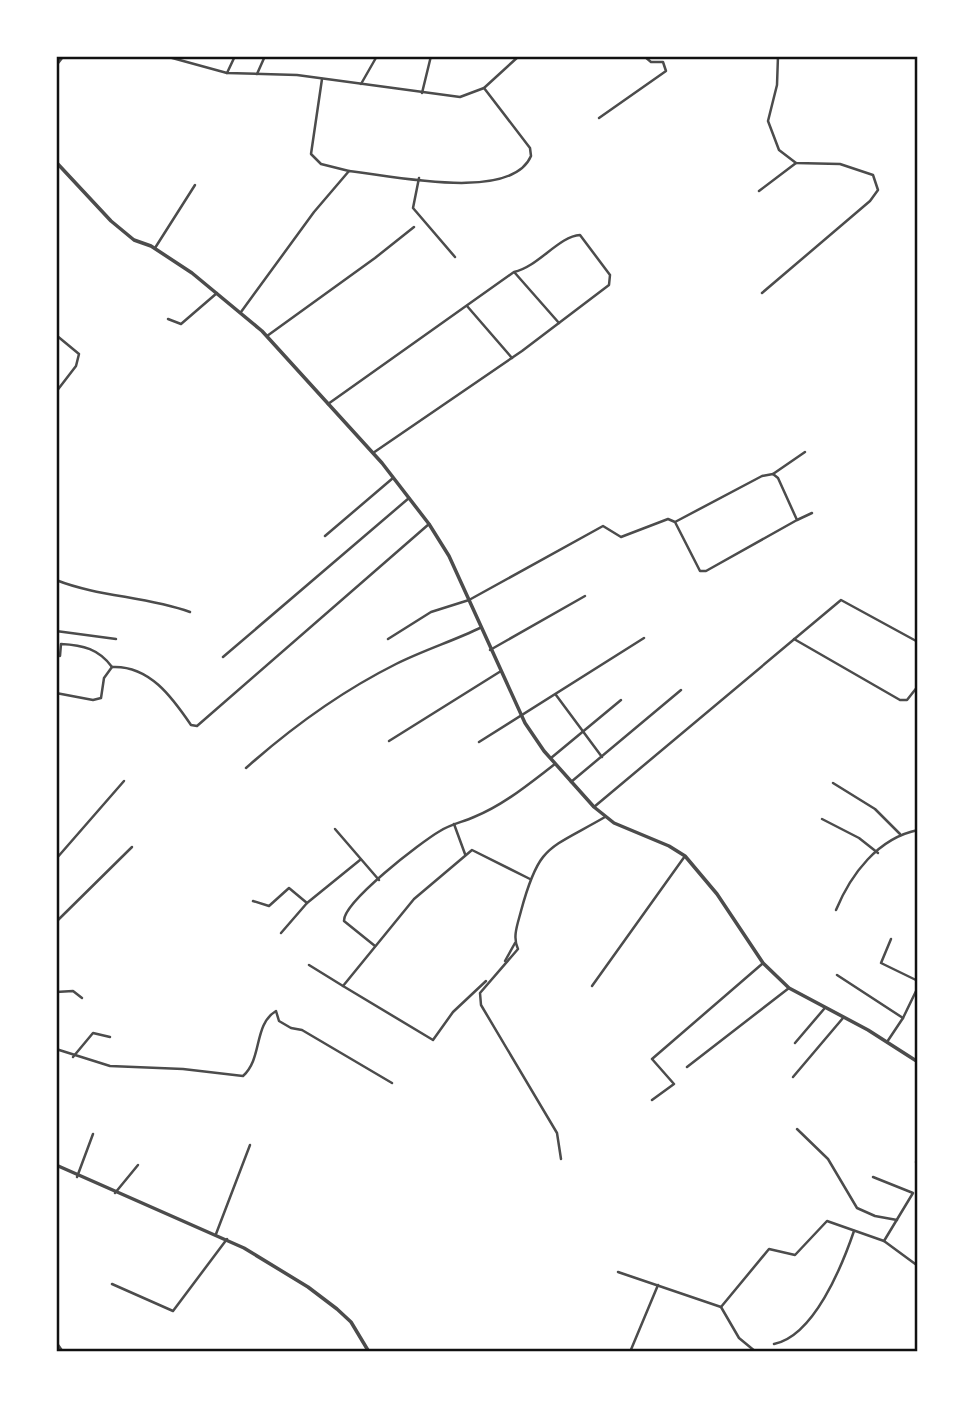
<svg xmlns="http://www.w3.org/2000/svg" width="974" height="1408" font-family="'Titillium Web',sans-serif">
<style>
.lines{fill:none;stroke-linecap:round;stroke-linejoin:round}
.minor{stroke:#4c4c4c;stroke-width:2.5}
.tertiary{stroke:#4c4c4c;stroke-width:3.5}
.neatline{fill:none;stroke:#111;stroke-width:2.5}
</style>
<rect width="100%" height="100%" fill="#fff"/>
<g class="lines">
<g class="minor">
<polyline points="165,56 227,73 297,75 460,97 484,88 519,56"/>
<polyline points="227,73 235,56"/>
<polyline points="257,74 265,56"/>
<polyline points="322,79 311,154 321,164 349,171"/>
<polyline points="361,84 377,56"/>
<polyline points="422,93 431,56"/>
<polyline points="599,118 666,71 663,62 651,62 644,56"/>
<polyline points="419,178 413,208 455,257"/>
<polyline points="759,191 796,163"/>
<polyline points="155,248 195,185"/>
<polyline points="515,273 559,323"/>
<polyline points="762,293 870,201 878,190 873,175 840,164 796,163 779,150 768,121 777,85 778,56"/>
<polyline points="467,306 512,358"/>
<path d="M 241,312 L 314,212 L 349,171 C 389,175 511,203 531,156 L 530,148 L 484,88"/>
<polyline points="168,319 181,324 217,293"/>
<polyline points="56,335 79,354 76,366 56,392"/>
<polyline points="267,336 375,258 414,227"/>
<path d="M 328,404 L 514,272 C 538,267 559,236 580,235 L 610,275 L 609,285 L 522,351 L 373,453"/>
<polyline points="773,474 805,452"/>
<polyline points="797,520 812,513"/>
<polyline points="325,536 393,478"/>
<path d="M 56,580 C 99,597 146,596 190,612"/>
<polyline points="56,631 116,639"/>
<polyline points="388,639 431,612 469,600 603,526 621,537 668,519 675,522 762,476 773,474 778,478 797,520 706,571 700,571 675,522"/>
<polyline points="794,639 900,700 907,700 918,686"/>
<polyline points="490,650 585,596"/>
<path d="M 60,656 L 61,644 C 83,645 99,649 112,667"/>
<polyline points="223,657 409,498"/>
<path d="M 56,693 L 93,700 L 101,698 L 104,678 L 112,667 C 149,665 172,697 191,725 L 197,726 L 429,524"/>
<polyline points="556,695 602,757"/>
<polyline points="389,741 501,671"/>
<polyline points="479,742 644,638"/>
<polyline points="551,758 621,700"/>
<path d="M 246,768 C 291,728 342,691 396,664 C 424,650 453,641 480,628"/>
<polyline points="571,782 681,690"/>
<polyline points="833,783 875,809 900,834"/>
<polyline points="594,807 841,600 918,642"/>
<polyline points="822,819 859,838 878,853"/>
<polyline points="454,824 465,854"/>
<polyline points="335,829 379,880"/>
<polyline points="56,859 124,781"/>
<polyline points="253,901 269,906 289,888 307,903 360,860"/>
<path d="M 836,910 C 851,874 878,838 918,830"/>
<polyline points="56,922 132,847"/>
<polyline points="281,933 307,903"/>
<polyline points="891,939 881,963 918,981"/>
<path d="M 375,946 L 344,921 C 343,902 421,842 440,831 C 451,824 463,822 474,817 C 504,805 530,783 555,764"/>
<polyline points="505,961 515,943"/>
<polyline points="309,965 343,986 414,899 472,850 530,879"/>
<polyline points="837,975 903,1018"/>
<polyline points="343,986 433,1040 453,1012 486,981"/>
<polyline points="592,986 685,856"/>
<polyline points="56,992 73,991 82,998"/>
<polyline points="887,1042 903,1018 918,987"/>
<polyline points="795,1043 824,1009"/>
<path d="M 56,1049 L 110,1066 L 183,1069 L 243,1076 C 263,1058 253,1025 276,1011 L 279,1021 L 291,1028 L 302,1030 L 392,1083"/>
<polyline points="73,1057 93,1033 110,1037"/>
<polyline points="687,1067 789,988"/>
<polyline points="793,1077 843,1018"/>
<polyline points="652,1100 674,1084 652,1059 762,964"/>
<polyline points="797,1129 828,1159 857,1208 875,1216 897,1220"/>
<path d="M 561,1159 L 557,1133 L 481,1005 L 480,993 L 518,949 C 512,937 518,923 521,911 C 539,844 548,850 605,817"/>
<polyline points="916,1162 918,1157"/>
<polyline points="77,1177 93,1134"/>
<polyline points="873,1177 913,1193 884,1241 918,1266"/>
<polyline points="115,1193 138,1165"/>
<polyline points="216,1234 250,1145"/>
<polyline points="618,1272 721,1307 739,1338 756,1352"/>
<polyline points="112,1284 173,1311 227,1239"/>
<polyline points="721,1307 769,1249 795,1255 827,1221 884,1241"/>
<polyline points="56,1342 63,1352"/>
<path d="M 774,1344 C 814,1336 842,1266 854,1231"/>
<polyline points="630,1352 658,1285"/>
</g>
<g class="tertiary">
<polyline points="56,65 63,56"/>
<polyline points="56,162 111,221 134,240 151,246 192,273 262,331 382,463 429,524 449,556 525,723 544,751 594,807 614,823 669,846 685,856 717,894 763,963 789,988 868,1030 918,1062"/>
<polyline points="56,1165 244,1248 308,1287 337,1309 351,1322 369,1352"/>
</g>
</g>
<rect width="974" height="1408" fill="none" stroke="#ffffff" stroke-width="116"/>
<rect x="58" y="58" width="858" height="1292" class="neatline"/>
</svg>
